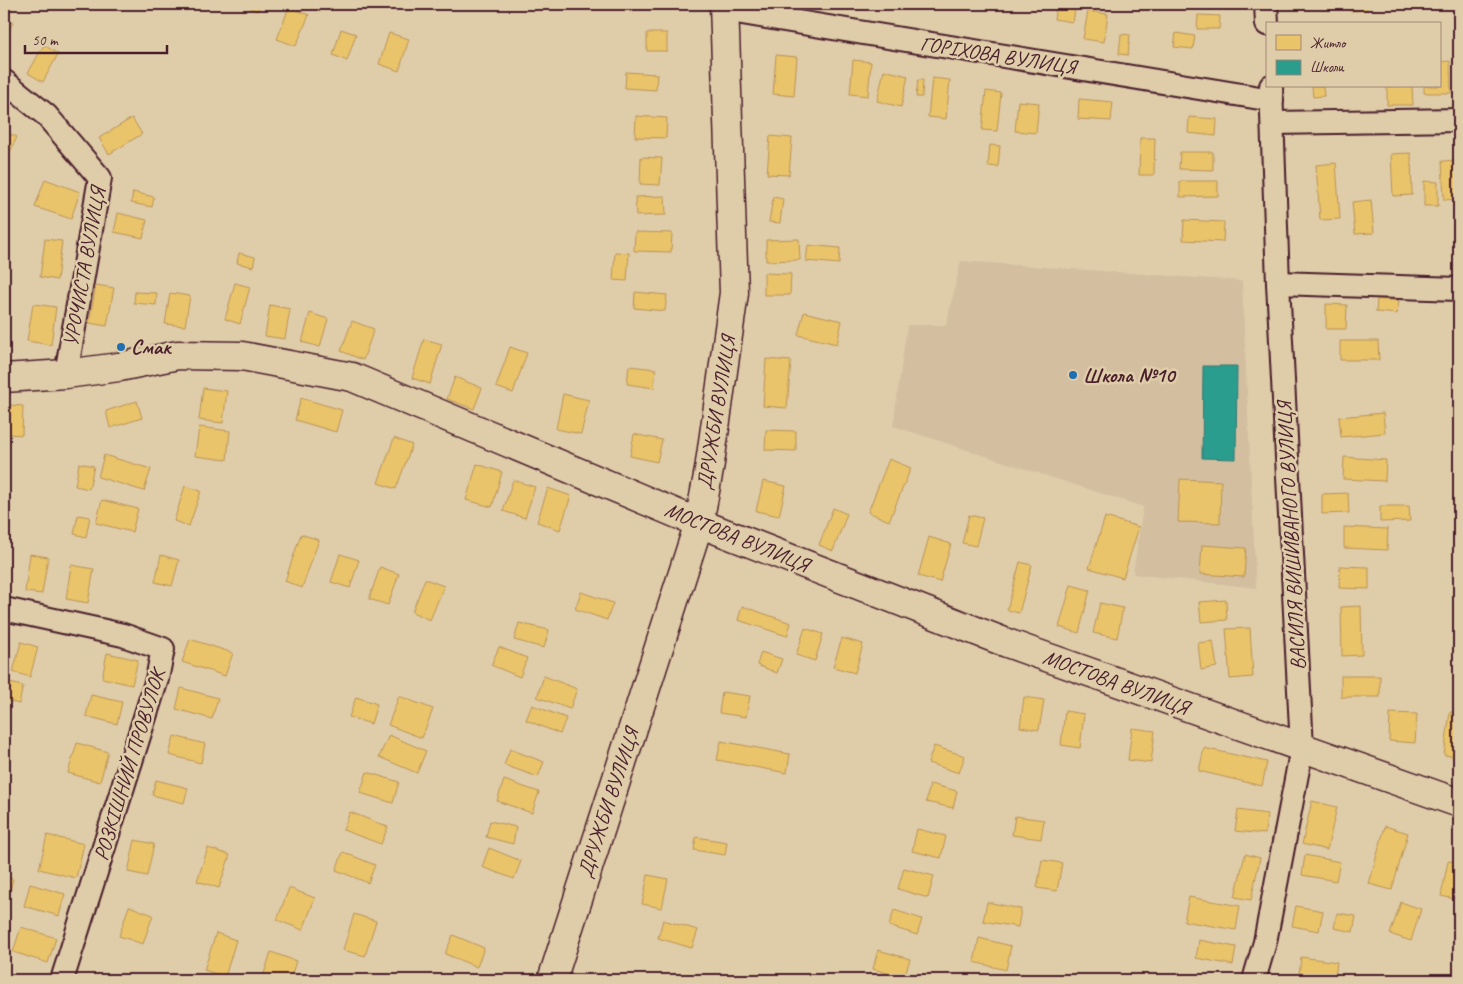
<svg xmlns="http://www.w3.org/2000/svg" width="1463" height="984" font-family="Caveat,sans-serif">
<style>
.built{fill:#d3bfa0}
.homes{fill:#e9c46a;stroke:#b99257}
.schools{fill:#2a9d8f;stroke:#347771}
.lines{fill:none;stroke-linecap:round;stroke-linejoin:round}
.street-casing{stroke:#4a1f2b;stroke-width:26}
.secondary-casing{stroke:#4a1f2b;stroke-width:31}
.street{stroke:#dfcdaa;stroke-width:22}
.secondary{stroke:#dfcdaa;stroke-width:28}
.poi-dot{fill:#1f6fb2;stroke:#dfcdaa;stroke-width:2}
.labels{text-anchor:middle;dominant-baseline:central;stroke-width:5;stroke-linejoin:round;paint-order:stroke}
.street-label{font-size:21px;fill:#4a1f2b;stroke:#dfcdaa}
.poi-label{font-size:21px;font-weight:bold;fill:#4a1f2b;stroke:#dfcdaa;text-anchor:start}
</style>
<rect width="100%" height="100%" fill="#dfcdaa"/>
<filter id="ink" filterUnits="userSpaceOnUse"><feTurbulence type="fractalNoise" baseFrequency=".02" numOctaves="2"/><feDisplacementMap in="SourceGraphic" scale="10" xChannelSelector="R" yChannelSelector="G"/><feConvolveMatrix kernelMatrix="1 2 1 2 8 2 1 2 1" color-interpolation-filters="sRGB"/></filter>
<g filter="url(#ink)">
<polygon class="built" points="961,261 1242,281 1256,588 1133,574 1143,507 893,426 907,325 946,325"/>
<g class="homes">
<polygon points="242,4 261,4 257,11"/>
<polygon points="1350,4 1367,4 1367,10 1350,11"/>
<polygon points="289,7 309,15 296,46 277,39"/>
<polygon points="1056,7 1075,10 1073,22 1054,19"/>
<polygon points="1088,11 1108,14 1104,42 1083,39"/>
<polygon points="1198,15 1220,16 1219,29 1197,29"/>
<polygon points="4,17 13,23 4,38"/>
<polygon points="341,29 356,34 347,61 333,55"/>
<polygon points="389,33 409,39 399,71 379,64"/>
<rect x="647" y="33" width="20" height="18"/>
<polygon points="1176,33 1195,36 1193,49 1174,47"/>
<polygon points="1121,34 1130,35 1128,55 1119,54"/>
<polygon points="44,45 58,54 43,82 28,73"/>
<polygon points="776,55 797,57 794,96 773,94"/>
<polygon points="853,60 871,62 868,96 850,94"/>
<polygon points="1450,61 1451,93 1424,93 1424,86 1439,86 1439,62"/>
<polygon points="884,70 908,76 901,107 877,101"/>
<polygon points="626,72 657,74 656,90 625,88"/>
<polygon points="932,78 950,80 946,119 928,117"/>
<polygon points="918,80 923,80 922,97 916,97"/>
<polygon points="1312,86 1323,86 1324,96 1313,97"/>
<polygon points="1387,86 1412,86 1413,105 1387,105"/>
<polygon points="986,91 1001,93 997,131 982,130"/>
<polygon points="1079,99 1113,102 1111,121 1078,119"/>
<polygon points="1018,101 1039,103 1036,133 1015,131"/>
<polygon points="636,116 667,118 666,138 635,137"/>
<polygon points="1189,117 1217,119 1216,136 1188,133"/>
<polygon points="132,118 142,134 109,154 99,138"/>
<polygon points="4,131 17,137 4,165"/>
<polygon points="770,136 792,138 789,175 767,174"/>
<polygon points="1140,138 1155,138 1154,175 1139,175"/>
<polygon points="990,145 1000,146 998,167 988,166"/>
<polygon points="1180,152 1213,152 1213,170 1179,169"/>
<polygon points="1411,153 1412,195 1393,196 1391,154"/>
<polygon points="641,157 662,158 660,185 640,184"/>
<polygon points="1459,160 1459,199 1444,200 1442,161"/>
<polygon points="1336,163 1340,219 1320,220 1316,165"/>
<polygon points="45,179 80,192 71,219 35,207"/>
<polygon points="1180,181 1218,181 1218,196 1180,197"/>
<polygon points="1424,181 1438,182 1438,206 1424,206"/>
<polygon points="133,192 154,197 152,207 131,203"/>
<polygon points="665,196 666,215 636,216 635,197"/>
<polygon points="773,197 783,199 780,223 769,222"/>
<polygon points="1371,200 1374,233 1355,234 1352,202"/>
<polygon points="118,213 147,220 143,238 114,232"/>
<polygon points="1184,220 1224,222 1223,242 1183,240"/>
<polygon points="635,232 672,233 671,252 634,251"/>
<polygon points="45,239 62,241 57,280 40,277"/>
<polygon points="799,239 800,260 766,261 766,240"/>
<polygon points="808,245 840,248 839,264 806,261"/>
<polygon points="615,252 629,253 627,281 613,280"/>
<polygon points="239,253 255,257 253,267 237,263"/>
<polygon points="764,273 791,274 790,295 764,295"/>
<polygon points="235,283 250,287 240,324 225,319"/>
<polygon points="96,285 114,288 107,326 89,323"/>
<polygon points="135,292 157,293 156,305 134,303"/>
<polygon points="635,292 667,295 665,311 634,308"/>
<polygon points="170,293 190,296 185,326 165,324"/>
<polygon points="1377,299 1399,301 1397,314 1376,312"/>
<polygon points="33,304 56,307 51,345 27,341"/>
<polygon points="1326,304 1347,305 1346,329 1326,329"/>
<polygon points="270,305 290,309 285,339 265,336"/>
<polygon points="804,312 842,321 837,344 798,335"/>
<polygon points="310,313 328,319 320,347 302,342"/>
<polygon points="352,321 374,329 363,360 341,351"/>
<polygon points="424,339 442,344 430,384 412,378"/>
<polygon points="1340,341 1378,341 1379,360 1340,360"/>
<polygon points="510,347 527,353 513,393 496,387"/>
<polygon points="766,359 791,361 787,408 763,406"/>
<polygon points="629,366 656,369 654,388 627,384"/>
<polygon points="455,377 482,388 474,409 447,399"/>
<polygon points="203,388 227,391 223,423 199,420"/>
<polygon points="563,394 589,400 581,434 556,429"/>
<polygon points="301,398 342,410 336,432 295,420"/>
<polygon points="137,401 142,418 110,428 106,411"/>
<polygon points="9,405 23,406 22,435 8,434"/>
<polygon points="1383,413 1385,433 1341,437 1339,417"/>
<polygon points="199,427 230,431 227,460 195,456"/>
<polygon points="766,430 796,431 796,451 765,450"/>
<polygon points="634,434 662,440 657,462 630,456"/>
<polygon points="394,438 412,445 396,489 378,483"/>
<polygon points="104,455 151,469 144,491 98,477"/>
<polygon points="1344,457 1386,460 1385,481 1343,479"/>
<polygon points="889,459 911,468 889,521 868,512"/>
<polygon points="79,463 94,466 89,489 75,486"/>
<polygon points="477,464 502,472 492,507 466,500"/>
<polygon points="1180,479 1221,481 1220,523 1178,522"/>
<polygon points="513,480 535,487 525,518 503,511"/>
<polygon points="763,481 786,486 779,516 756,511"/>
<polygon points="185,486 201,491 189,526 174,521"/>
<polygon points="548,488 571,496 560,530 537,522"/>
<polygon points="1348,493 1349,513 1322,514 1322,494"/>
<polygon points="102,500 138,509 132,532 96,523"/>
<polygon points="1380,506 1409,506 1410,521 1380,522"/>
<polygon points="833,508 847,514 833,551 819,545"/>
<polygon points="78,515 90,517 86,537 74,534"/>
<polygon points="969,515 983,518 976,546 962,543"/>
<polygon points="1105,517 1139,527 1123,578 1089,568"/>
<polygon points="4,523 9,524 6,539 4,539"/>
<polygon points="1344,527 1388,529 1387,550 1344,548"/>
<polygon points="301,534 319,540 302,588 285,581"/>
<polygon points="929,537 951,544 940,582 918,576"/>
<polygon points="1202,545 1246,548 1244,577 1200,574"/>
<polygon points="30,554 48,557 42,594 25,592"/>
<polygon points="340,554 359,560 350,588 331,582"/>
<polygon points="161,555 179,560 172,586 155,582"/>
<polygon points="1020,562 1032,565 1019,613 1007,610"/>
<polygon points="71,565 94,569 88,603 66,599"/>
<polygon points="1340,566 1369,567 1369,589 1339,588"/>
<polygon points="380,567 399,574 388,605 369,599"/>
<polygon points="425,579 444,586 430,620 412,612"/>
<polygon points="1071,585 1090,590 1079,633 1059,627"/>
<polygon points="581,592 613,603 607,620 575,609"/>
<polygon points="1226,600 1227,620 1201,622 1199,602"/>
<polygon points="1100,603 1123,608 1117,638 1093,633"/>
<polygon points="742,606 791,623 787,636 738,620"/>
<polygon points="1361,606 1362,655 1342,656 1341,607"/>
<polygon points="519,623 549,630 544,648 514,640"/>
<polygon points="805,628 823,634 815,661 796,655"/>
<polygon points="1250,628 1253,677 1230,679 1226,629"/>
<polygon points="842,638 863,644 855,673 833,667"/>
<polygon points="190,639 233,653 225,676 182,662"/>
<polygon points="1213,641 1217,667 1201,670 1198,643"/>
<polygon points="21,642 38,647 30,677 13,672"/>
<polygon points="499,647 527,658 520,677 491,665"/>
<polygon points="761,652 782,659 777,673 757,665"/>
<polygon points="107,653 138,660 132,685 102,678"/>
<polygon points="544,676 577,689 570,709 537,697"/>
<rect x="1341" y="676" width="39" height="21"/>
<polygon points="9,683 23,686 19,704 4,700"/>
<polygon points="181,688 218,698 212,719 176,709"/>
<polygon points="722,692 750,696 746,717 719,713"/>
<polygon points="91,695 122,702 117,724 86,716"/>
<polygon points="399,696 433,709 422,738 388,725"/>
<polygon points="356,697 377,704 371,724 349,717"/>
<polygon points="1024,697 1044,700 1039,730 1020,727"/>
<polygon points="532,705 566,718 560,734 526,720"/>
<polygon points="1065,711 1084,714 1080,748 1061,745"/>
<polygon points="1450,712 1459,713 1459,757 1444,755"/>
<polygon points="1390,713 1417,714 1415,743 1389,741"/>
<polygon points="1132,728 1155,731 1151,763 1128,760"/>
<polygon points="389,735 426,751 417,773 379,757"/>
<polygon points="174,736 205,744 201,763 169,755"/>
<polygon points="721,741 790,754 787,773 717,760"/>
<polygon points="77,743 108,752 100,782 68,773"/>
<polygon points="934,746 965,756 959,773 928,763"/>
<polygon points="1204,748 1267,762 1262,786 1199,771"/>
<polygon points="510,749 544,762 538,777 504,765"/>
<polygon points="367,772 399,782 393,803 360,793"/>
<polygon points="156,780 188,788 184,803 152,795"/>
<polygon points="504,780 539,792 532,813 497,801"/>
<polygon points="930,784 957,791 953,808 926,802"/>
<polygon points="1312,801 1337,807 1327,850 1302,844"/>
<polygon points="1238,810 1267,814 1265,834 1235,831"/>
<polygon points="350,812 388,827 381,844 343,830"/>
<polygon points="1015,816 1044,820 1041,839 1012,835"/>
<polygon points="490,821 516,827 513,844 486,837"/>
<polygon points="1385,826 1408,833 1392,890 1369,884"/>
<polygon points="917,829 946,836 941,858 912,851"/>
<polygon points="47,835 84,844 76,878 39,869"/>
<polygon points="696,837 727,842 725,855 694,850"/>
<polygon points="135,840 154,844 147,876 128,872"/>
<polygon points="208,848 230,855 219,888 197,881"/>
<polygon points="489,848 521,861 514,879 482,867"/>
<polygon points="343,852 375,865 368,883 336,870"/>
<polygon points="1245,854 1260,858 1251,900 1235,897"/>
<polygon points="1305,855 1340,862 1336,881 1302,875"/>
<polygon points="1042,860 1062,863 1057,891 1037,888"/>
<polygon points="1448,861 1459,863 1459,900 1441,896"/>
<polygon points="904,868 934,876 928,898 898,889"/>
<polygon points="648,875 668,879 662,908 642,904"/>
<polygon points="4,876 13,879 7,901 4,900"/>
<polygon points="30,884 65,894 59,916 24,906"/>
<polygon points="289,888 315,898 303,930 277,920"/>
<polygon points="1189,897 1240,906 1236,930 1184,921"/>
<polygon points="987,902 1021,909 1018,927 983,921"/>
<polygon points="1401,902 1421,909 1411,941 1390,934"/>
<polygon points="129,906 153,915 143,944 119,936"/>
<polygon points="1296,906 1323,911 1319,931 1292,926"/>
<polygon points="894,910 922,919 917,935 889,926"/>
<polygon points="1337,913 1356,916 1353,932 1334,928"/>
<polygon points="354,914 376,921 365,956 343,950"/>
<polygon points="663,920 698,930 692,948 658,938"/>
<polygon points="21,927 56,938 48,963 13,952"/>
<polygon points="216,933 236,940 225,977 204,970"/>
<polygon points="453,935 484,948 477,967 445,954"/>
<polygon points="979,938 1011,946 1006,970 974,962"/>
<polygon points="1199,940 1236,947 1233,965 1196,958"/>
<polygon points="878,950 910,959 904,978 873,969"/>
<polygon points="271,952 296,961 290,980 262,980"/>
<polygon points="1301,957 1337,962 1335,979 1299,975"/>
</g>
<polygon class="schools" points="1203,366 1237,366 1236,459 1202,458"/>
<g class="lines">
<defs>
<g id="street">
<polyline points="1266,4 1267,24"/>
<polyline points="724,10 1272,100"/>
<polyline points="4,81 46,115 100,178 66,374"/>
<polyline points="1273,123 1459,120"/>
<polyline points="1278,283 1459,289"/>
<polyline points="4,609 123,635 163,649 157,679 62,980"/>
<polyline points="1254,980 1265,942 1302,748 1278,283 1271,86"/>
</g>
<g id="secondary">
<polyline points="4,378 66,374 119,367 178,355 242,356 352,377 699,523 1007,643 1459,803"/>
<polyline points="552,980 699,523 709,470 734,293 724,4"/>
</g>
</defs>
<use href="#street" class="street-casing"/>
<use href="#secondary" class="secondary-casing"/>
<use href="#street" class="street"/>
<use href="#secondary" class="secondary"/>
</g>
</g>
<g class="poi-dot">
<circle cx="121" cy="347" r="5"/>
<circle cx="1073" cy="375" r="5"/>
</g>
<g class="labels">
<g class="street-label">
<text transform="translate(998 55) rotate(9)">ГОРІХОВА ВУЛИЦЯ</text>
<text transform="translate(84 267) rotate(-80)">УРОЧИСТА ВУЛИЦЯ</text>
<text transform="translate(716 413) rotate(-81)">ДРУЖБИ ВУЛИЦЯ</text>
<text transform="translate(1291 536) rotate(-93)">ВАСИЛЯ ВИШИВАНОГО ВУЛИЦЯ</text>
<text transform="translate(737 537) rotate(22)">МОСТОВА ВУЛИЦЯ</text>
<text transform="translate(1116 682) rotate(20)">МОСТОВА ВУЛИЦЯ</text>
<text transform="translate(129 765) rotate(-73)">РОЗКІШНИЙ ПРОВУЛОК</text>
<text transform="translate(608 803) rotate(-72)">ДРУЖБИ ВУЛИЦЯ</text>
</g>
<g class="poi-label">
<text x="131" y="347">Смак</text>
<text x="1083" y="375">Школа №10</text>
</g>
</g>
<rect width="1463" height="984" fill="none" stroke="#dfcdaa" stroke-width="20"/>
<rect x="10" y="10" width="1443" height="964" fill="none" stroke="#4a1f2b" stroke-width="2" filter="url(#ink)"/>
<rect x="1266" y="22" width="175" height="65" fill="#dfcdaa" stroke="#a38777"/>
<rect x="1276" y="35" width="25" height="15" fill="#e9c46a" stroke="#a38777"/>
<text x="1310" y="48" font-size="15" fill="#4a1f2b">Житло</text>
<rect x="1276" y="60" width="25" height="15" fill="#2a9d8f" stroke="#a38777"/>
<text x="1310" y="72" font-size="15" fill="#4a1f2b">Школи</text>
<path d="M25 45v8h142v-8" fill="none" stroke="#4a1f2b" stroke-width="2.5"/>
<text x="32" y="45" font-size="15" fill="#4a1f2b" stroke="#dfcdaa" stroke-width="4" paint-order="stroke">50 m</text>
</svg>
